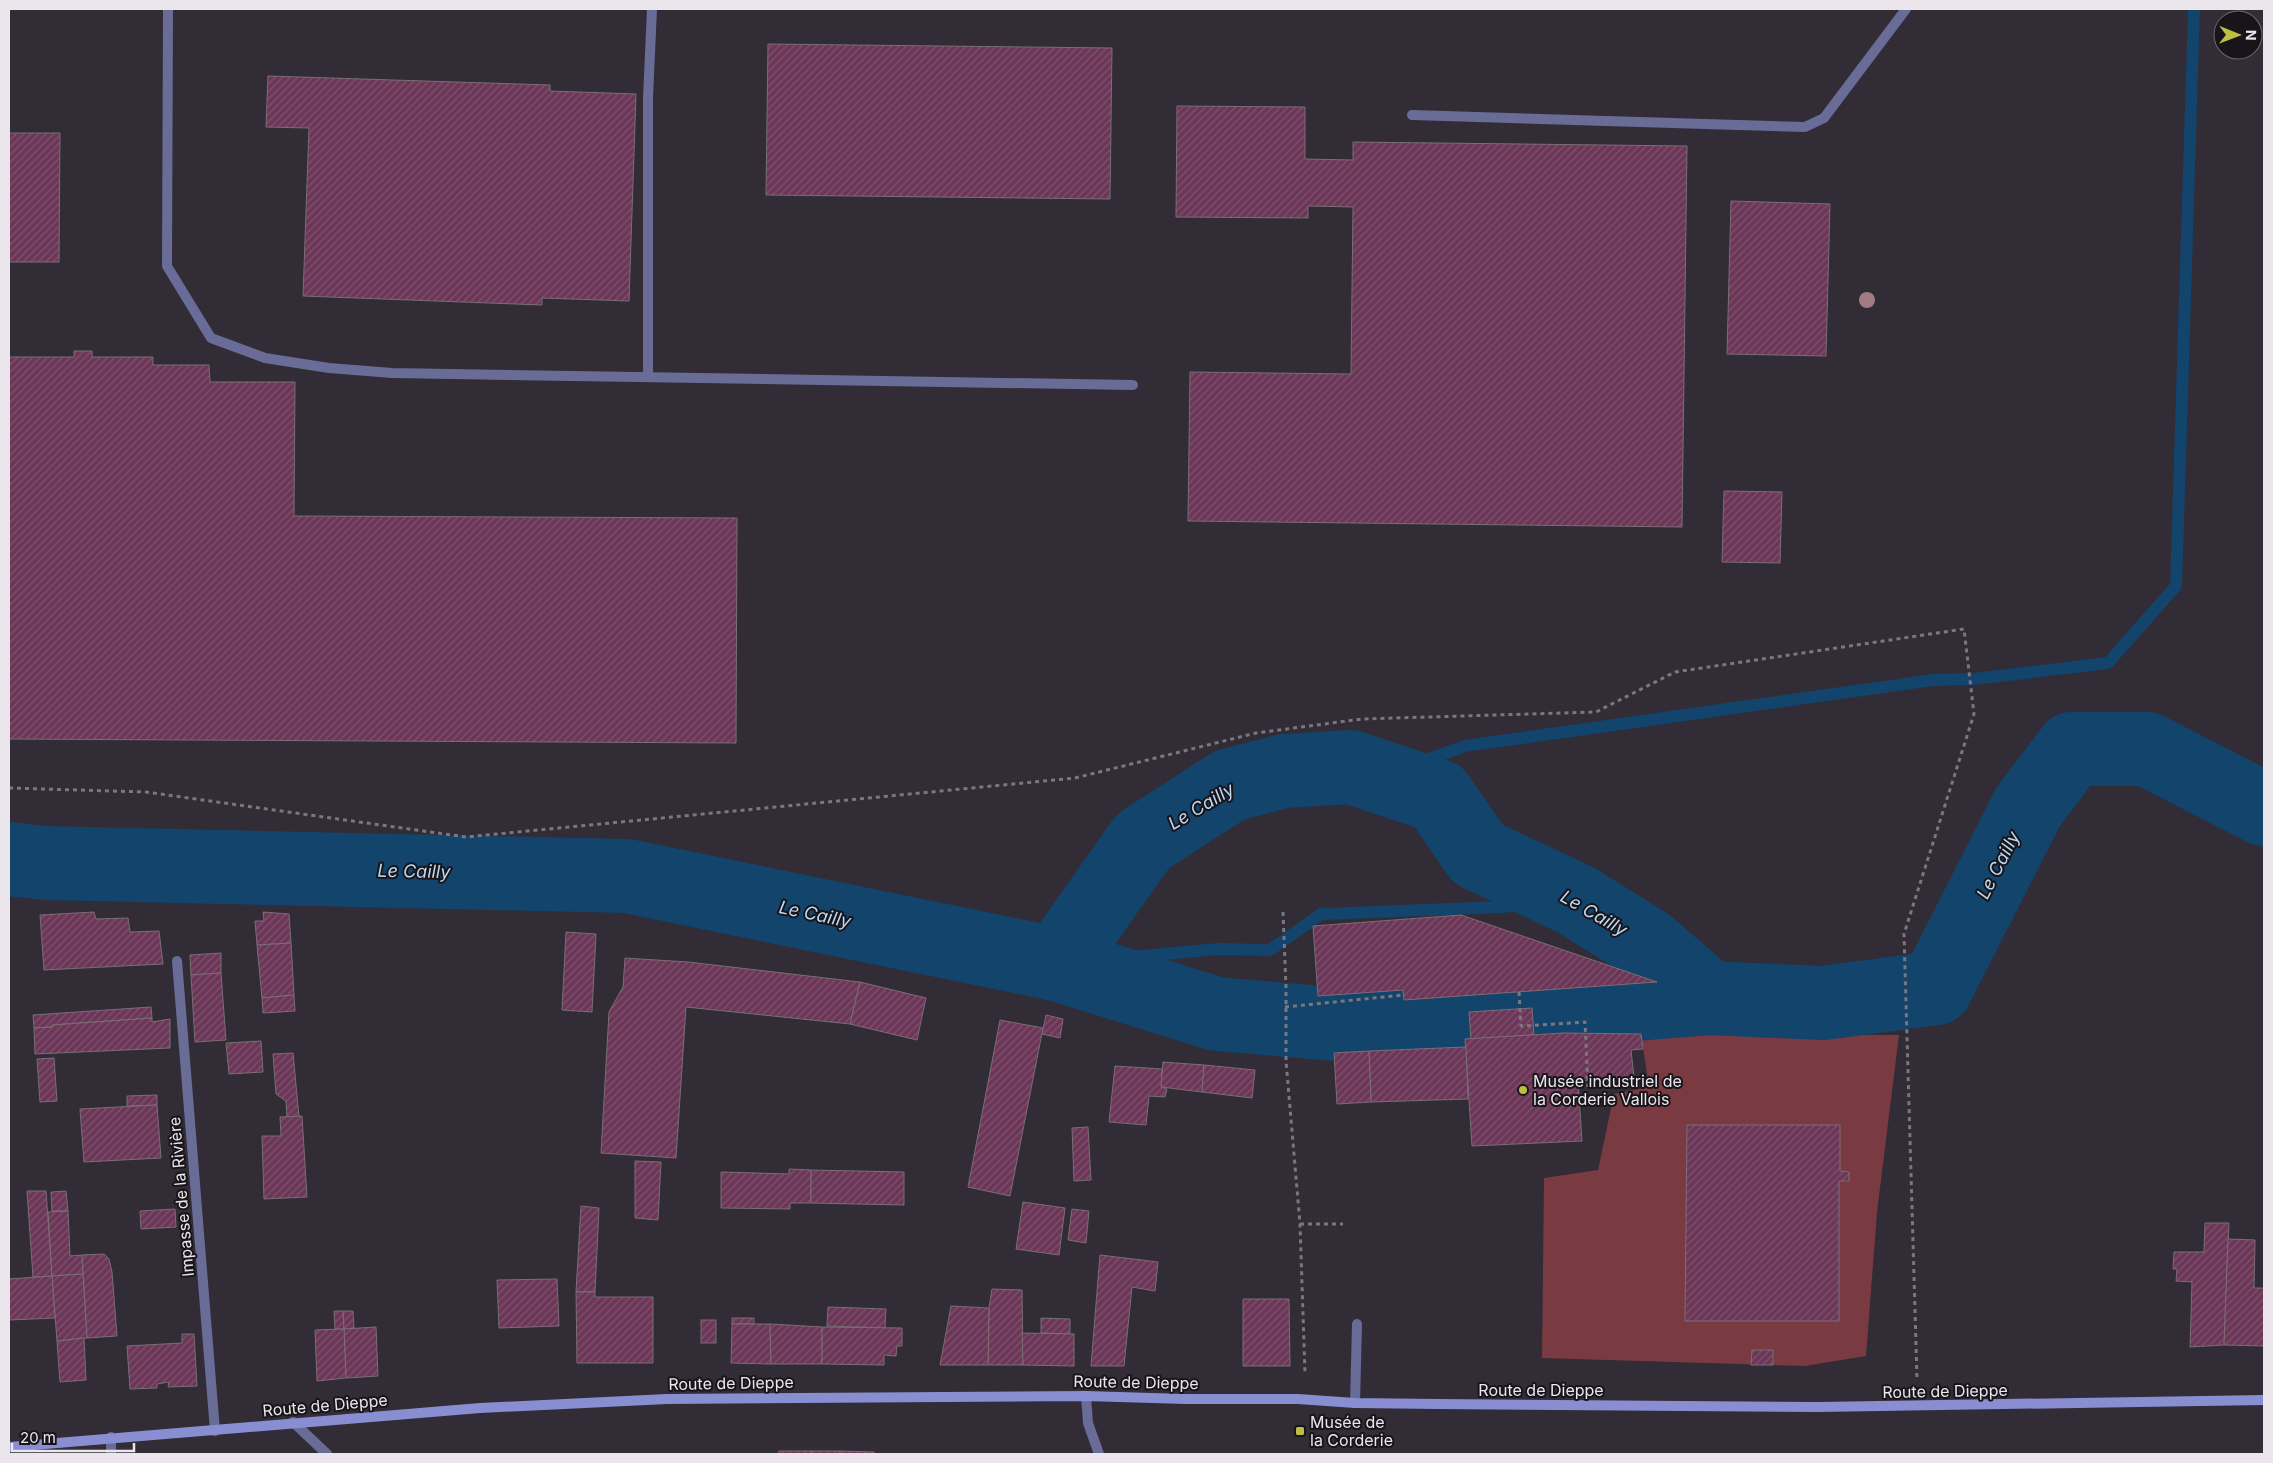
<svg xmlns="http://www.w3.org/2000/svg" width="2273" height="1463" font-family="Inter,sans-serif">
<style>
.grass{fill:#793b41}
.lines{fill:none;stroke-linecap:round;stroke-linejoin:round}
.stream{stroke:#12446c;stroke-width:12}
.river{stroke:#12446c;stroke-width:74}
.building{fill:url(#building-hatch);stroke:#7b6e75}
.path{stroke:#7c777f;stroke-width:3;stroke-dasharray:4 4;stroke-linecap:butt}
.lane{stroke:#686c96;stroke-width:10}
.street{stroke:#686c96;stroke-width:10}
.secondary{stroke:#888ed1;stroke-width:10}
.tree{fill:#a17d83}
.poi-dot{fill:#bdbf43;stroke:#18151a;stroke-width:2}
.labels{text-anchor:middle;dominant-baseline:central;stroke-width:4;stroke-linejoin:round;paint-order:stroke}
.poi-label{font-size:16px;fill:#eae6ec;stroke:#18151a;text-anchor:start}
.street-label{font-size:16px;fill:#eae6ec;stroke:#18151a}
.water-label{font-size:18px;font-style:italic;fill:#bdd8f2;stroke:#18151a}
</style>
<defs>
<pattern id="building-hatch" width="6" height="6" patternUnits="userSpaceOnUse" patternTransform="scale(1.25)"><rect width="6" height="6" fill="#6b3657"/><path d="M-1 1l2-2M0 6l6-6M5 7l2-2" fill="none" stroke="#80536f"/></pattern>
</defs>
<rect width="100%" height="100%" fill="#312c35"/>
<polygon class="grass" points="1641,1034 1899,1035 1877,1212 1866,1356 1805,1366 1542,1358 1544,1178 1598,1170 1614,1094 1649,1087"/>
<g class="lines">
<g class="stream">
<polyline points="1382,776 1465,746 1933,680 1974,679 2108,663 2176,586 2194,9"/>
<polyline points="1056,964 1218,949 1270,950 1321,914 1502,907 1576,900"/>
</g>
<g class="river">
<polyline points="9,859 45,863 627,876 1056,964 1143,841 1230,785 1284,771 1351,767 1438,796 1478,854 1576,900 1648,945 1709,998 1823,1003 1936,988 2028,807 2072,749 2147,749 2264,809"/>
<polyline points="1056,964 1217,1014 1358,1026 1709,998"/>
</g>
</g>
<g class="building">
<polygon points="768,44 1112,48 1110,199 766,195"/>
<polygon points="268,76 550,85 550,91 636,94 629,301 542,298 542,305 303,296 309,128 266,127"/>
<polygon points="1177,106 1305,107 1305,159 1353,160 1353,142 1687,146 1682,527 1188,521 1190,372 1351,374 1353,207 1308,206 1308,218 1176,217"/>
<polygon points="9,133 60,133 59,262 9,262"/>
<polygon points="1731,201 1830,204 1826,356 1727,354"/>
<polygon points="74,351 92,351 92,357 153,357 153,365 209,365 210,382 295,382 294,516 737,518 736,743 9,739 9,357 74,357"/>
<polygon points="1724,491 1782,492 1780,563 1722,562"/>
<polygon points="94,912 96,919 128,918 130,932 159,931 163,964 44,970 40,915"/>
<polygon points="263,912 289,914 291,943 257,945 255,921 264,921"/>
<polygon points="1461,915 1657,982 1404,1000 1403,990 1318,996 1313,926"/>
<polygon points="566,932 596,934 592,1012 562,1010"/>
<polygon points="291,943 294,995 262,998 257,945"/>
<polygon points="221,953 221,973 191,975 190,955"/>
<polygon points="625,958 688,962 860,982 850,1024 686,1007 676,1158 601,1153 609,1012 623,987"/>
<polygon points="221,973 226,1040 195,1042 191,975"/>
<polygon points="860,982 926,998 917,1040 850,1024"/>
<polygon points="294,995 295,1011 263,1013 262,998"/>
<polygon points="151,1007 152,1018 52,1025 52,1027 34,1028 33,1015"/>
<polygon points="1532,1008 1534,1035 1471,1039 1469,1012"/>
<polygon points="1046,1015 1063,1019 1060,1038 1042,1034"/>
<polygon points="152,1018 152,1022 170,1019 170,1048 35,1054 34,1028 52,1027 52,1025"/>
<polygon points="1000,1020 1043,1028 1010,1196 968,1187"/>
<polygon points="1563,1033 1641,1034 1643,1049 1631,1050 1634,1077 1578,1081 1582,1141 1472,1146 1465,1039"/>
<polygon points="261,1041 263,1072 229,1074 226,1043"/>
<polygon points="1466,1047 1468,1099 1371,1102 1369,1051"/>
<polygon points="1369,1051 1371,1102 1337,1104 1334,1053"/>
<polygon points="293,1053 299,1117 287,1117 286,1101 276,1094 273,1054"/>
<polygon points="54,1058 57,1101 40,1102 37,1059"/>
<polygon points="1163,1062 1204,1065 1202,1092 1161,1087"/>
<polygon points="1204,1065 1255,1070 1252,1098 1202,1092"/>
<polygon points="1115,1066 1162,1069 1161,1087 1167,1089 1165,1097 1149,1096 1146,1125 1109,1122"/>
<polygon points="157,1095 157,1105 127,1106 127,1096"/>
<polygon points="157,1105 161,1158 84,1162 80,1109"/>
<polygon points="302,1116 307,1197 264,1199 262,1136 281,1136 280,1117"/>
<polygon points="1687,1125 1840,1125 1840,1171 1849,1172 1849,1181 1839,1181 1839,1321 1685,1321"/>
<polygon points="1088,1127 1091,1180 1074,1181 1072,1128"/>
<polygon points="635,1161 661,1162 658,1220 635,1218"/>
<polygon points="789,1169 811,1170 811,1203 790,1203 790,1209 721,1208 721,1172 789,1174"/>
<polygon points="811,1170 904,1172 904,1205 811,1203"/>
<polygon points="27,1191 46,1191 52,1276 33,1277"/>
<polygon points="66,1191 68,1211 52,1211 51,1192"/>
<polygon points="1023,1202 1065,1208 1059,1255 1016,1249"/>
<polygon points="581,1206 599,1208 595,1292 576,1292"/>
<polygon points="175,1209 176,1227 141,1229 140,1211"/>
<polygon points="1072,1209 1089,1211 1086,1243 1068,1240"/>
<polygon points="68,1211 70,1256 82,1255 83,1274 52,1276 48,1212"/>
<polygon points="2205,1223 2229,1223 2224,1345 2190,1347 2192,1282 2176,1281 2177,1269 2173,1269 2174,1252 2204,1252"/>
<polygon points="2228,1239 2255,1240 2254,1288 2264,1288 2264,1346 2224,1345"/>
<polygon points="104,1254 109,1259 112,1272 117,1336 87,1338 82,1255"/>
<polygon points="1100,1255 1158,1262 1155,1291 1132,1287 1124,1366 1091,1366"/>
<polygon points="83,1274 87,1338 57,1341 52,1276"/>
<polygon points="52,1276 55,1318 9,1320 9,1279"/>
<polygon points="557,1279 559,1326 499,1328 497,1280"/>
<polygon points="992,1289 1022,1290 1023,1365 988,1365 989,1308"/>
<polygon points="576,1292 595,1292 595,1297 653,1297 653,1363 577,1363"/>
<polygon points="1243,1299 1289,1299 1290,1366 1243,1366"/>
<polygon points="951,1306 989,1308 988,1365 940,1365"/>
<polygon points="828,1307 886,1309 885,1328 827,1326"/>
<polygon points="334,1311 343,1311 344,1329 335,1329"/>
<polygon points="343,1311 353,1311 354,1328 344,1329"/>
<rect x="732" y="1318" width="22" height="6"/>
<polygon points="1041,1318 1070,1319 1070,1334 1041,1333"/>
<rect x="701" y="1320" width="15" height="23"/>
<polygon points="732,1324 770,1324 771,1364 731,1363"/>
<polygon points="770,1324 822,1327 822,1364 771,1364"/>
<polygon points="376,1327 378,1376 346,1378 344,1329"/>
<polygon points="822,1327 902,1328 902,1346 897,1346 896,1356 884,1355 884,1365 822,1364"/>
<polygon points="344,1329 346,1378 317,1381 315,1330"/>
<polygon points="1022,1333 1074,1334 1074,1366 1023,1365"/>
<polygon points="182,1334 194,1334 197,1386 168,1387 169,1382 157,1384 157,1388 130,1389 127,1346 182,1343"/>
<polygon points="84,1338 86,1380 60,1382 57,1341"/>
<polygon points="1752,1350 1773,1350 1773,1365 1751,1365"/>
<polygon points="779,1451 811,1451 811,1454 778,1454"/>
<rect x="811" y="1451" width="29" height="3"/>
<polygon points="840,1451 874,1452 874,1454 840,1454"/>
</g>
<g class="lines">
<g class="path">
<polyline points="9,788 146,792 466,837 1075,778 1256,733 1362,719 1596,712 1675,672 1964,629 1974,714 1904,934 1917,1379"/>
<polyline points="1283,912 1286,987 1286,1061 1300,1224 1305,1374"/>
<polyline points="1519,992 1521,1026 1585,1022 1588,1087"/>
<polyline points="1285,1007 1403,995"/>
<polyline points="1300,1224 1343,1224"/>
</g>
<g class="lane">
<polyline points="168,9 167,266 211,338 265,358 329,368 392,373 1133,385"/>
<polyline points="1412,115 1805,127 1824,118 1906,9"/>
<polyline points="648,376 648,98 652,9"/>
<polyline points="1355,1403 1357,1324"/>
<polyline points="293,1422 327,1454"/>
</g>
<g class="street">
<polyline points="177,961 215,1431"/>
<polyline points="1086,1396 1088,1423 1099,1454"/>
<polyline points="111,1454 111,1437"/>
</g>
<polyline class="secondary" points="9,1447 480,1408 667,1399 1086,1396 1185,1399 1298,1399 1355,1403 1437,1404 1818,1407 2264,1400"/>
</g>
<circle class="tree" cx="1867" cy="300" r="8"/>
<g class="poi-dot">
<circle cx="1523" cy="1090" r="5"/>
<rect x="1295" y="1426" width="10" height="10" rx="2.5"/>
</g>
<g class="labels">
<g class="poi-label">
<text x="1533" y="1081">Musée industriel de<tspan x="1533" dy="18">la Corderie Vallois</tspan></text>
<text x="1310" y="1422">Musée de<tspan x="1310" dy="18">la Corderie</tspan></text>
</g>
<g class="street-label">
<text transform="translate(181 1197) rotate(-95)">Impasse de la Rivière</text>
<text transform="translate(1136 1382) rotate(1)">Route de Dieppe</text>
<text transform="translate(731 1383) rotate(-1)">Route de Dieppe</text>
<text x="1541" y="1390">Route de Dieppe</text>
<text transform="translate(1945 1391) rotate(-1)">Route de Dieppe</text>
<text transform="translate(325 1405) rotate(-5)">Route de Dieppe</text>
</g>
<g class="water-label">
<text transform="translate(1201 806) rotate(-31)">Le Cailly</text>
<text transform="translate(1998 865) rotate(-63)">Le Cailly</text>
<text transform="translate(414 871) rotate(1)">Le Cailly</text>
<text transform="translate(1594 913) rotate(30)">Le Cailly</text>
<text transform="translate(815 914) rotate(12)">Le Cailly</text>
</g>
</g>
<rect width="2273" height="1463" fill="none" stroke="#eae6ec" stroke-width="20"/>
<g transform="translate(2238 35) rotate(91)"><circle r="24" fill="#18151a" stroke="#6c696e"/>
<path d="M0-4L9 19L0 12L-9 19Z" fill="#bdbf43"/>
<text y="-8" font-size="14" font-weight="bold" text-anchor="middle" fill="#eae6ec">N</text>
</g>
<path d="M12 1443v8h122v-8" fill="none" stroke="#eae6ec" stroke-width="2.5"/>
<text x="20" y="1443" font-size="15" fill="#eae6ec" stroke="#18151a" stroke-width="4" paint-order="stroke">20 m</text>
</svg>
